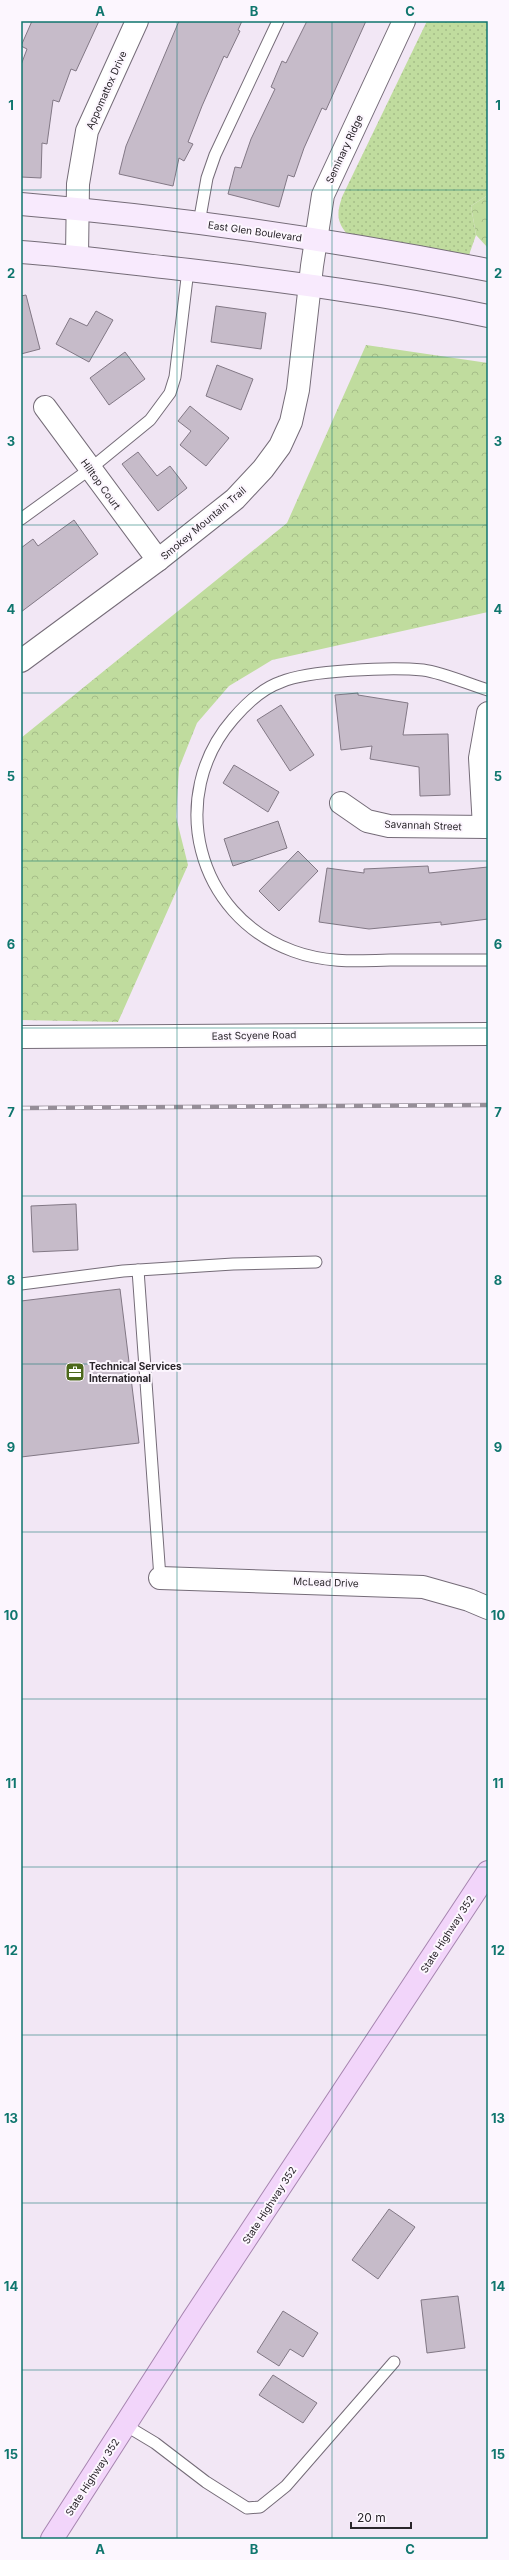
<svg xmlns="http://www.w3.org/2000/svg" width="509" height="2560" font-family="Inter,sans-serif">
<style>
.grass{fill:url(#grass-dots)}
.forest{fill:url(#forest-crowns)}
.building{fill:#c6bbc9;stroke:#827885}
.lines{fill:none;stroke-linecap:round;stroke-linejoin:round}
.service-casing{stroke:#756c78;stroke-width:13}
.minor-casing{stroke:#756c78;stroke-width:24}
.tertiary-casing{stroke:#756c78;stroke-width:24}
.secondary-casing{stroke:#756c78;stroke-width:24}
.primary-casing{stroke:#a685af;stroke-width:24}
.service{stroke:#fff;stroke-width:11}
.minor{stroke:#fff;stroke-width:22}
.tertiary{stroke:#fff;stroke-width:22}
.secondary{stroke:#f8eafd;stroke-width:22}
.primary{stroke:#f2d5fa;stroke-width:22}
.rail-casing{stroke:#968e98;stroke-width:4.5}
.rail{stroke:#fcf6fe;stroke-width:3;stroke-dasharray:9;stroke-linecap:butt}
.grid{fill:none;stroke:#0f766e;stroke-width:1;stroke-opacity:0.55}
.labels{text-anchor:middle;dominant-baseline:central;stroke-width:4;stroke-linejoin:round;paint-order:stroke}
.street-label{font-size:10px;fill:#29252a;stroke:#fcf6fe}
.poi-label{font-size:10px;font-weight:bold;fill:#29252a;stroke:#fcf6fe;text-anchor:start}
.neatline{fill:none;stroke:#0f766e;stroke-width:1.5}
.grid-label{font-size:13px;text-anchor:middle;font-weight:bold;fill:#0f766e}
</style>
<defs>
<pattern id="grass-dots" width="8" height="8" patternUnits="userSpaceOnUse"><rect width="8" height="8" fill="#c0dc9e"/><path d="M2 2h.1M6 6h.1" fill="none" stroke="#a5bd88" stroke-width="1.8" stroke-linecap="round"/></pattern>
<pattern id="forest-crowns" width="20" height="18" patternUnits="userSpaceOnUse"><rect width="20" height="18" fill="#c0dc9e"/><path d="M2 6a3 3 0 1 1 6 0M12 15a3 3 0 1 1 6 0" fill="none" stroke="#a5bd88"/></pattern>
</defs>
<rect width="100%" height="100%" fill="#f2e7f5"/>
<path class="grass" d="M 427,21 L 488,21 L 488,195 L 471,206 L 476,235 L 469,255 L 348,235 C 336,221 337,213 342,197 Z"/>
<g class="forest">
<polygon points="488,195 488,248 476,235 471,206"/>
<polygon points="366,345 488,363 488,612 272,660 229,686 197,723 179,768 176,817 188,865 118,1022 21,1020 21,738 287,523"/>
</g>
<g class="building">
<polygon points="32,21 99,21 76,71 71,69 59,102 53,100 47,144 42,143 41,178 21,177 21,65 27,49 21,46"/>
<polygon points="179,21 242,21 238,30 240,31 227,58 224,56 202,106 188,142 193,144 184,161 179,158 173,186 119,174 126,146"/>
<polygon points="307,21 366,21 326,110 322,108 304,148 294,177 288,175 279,207 228,194 235,167 241,168 251,139 275,89 271,87 282,61 286,63"/>
<polygon points="26,295 40,349 21,354 21,296"/>
<polygon points="216,306 266,313 261,349 211,342"/>
<polygon points="96,311 113,320 89,362 56,344 70,318 87,326"/>
<polygon points="125,352 145,379 109,405 90,378"/>
<polygon points="217,365 253,379 241,410 206,396"/>
<polygon points="190,406 229,438 206,466 180,445 191,431 178,421"/>
<polygon points="138,452 157,476 170,466 187,488 158,511 122,464"/>
<polygon points="74,520 98,554 21,612 21,548 33,539 38,546"/>
<polygon points="358,693 358,695 408,703 403,735 448,734 450,795 420,796 419,767 370,759 372,746 341,750 335,695"/>
<polygon points="281,705 314,755 290,771 257,720"/>
<polygon points="234,765 279,792 268,812 223,783"/>
<polygon points="278,821 287,848 233,866 224,839"/>
<polygon points="298,851 318,871 279,911 259,891"/>
<polygon points="428,866 429,873 488,867 488,919 441,925 441,922 369,929 319,922 327,868 364,873 364,869"/>
<polygon points="76,1204 78,1250 33,1252 31,1206"/>
<polygon points="120,1289 139,1443 21,1457 21,1301"/>
<polygon points="389,2209 415,2227 378,2279 352,2260"/>
<polygon points="458,2296 465,2348 427,2353 421,2300"/>
<polygon points="283,2311 318,2333 303,2357 290,2349 279,2366 257,2352"/>
<polygon points="273,2375 317,2403 303,2423 259,2395"/>
</g>
<g class="lines">
<defs>
<g id="service">
<polyline points="199,223 207,178 215,155 278,21"/>
<polyline points="21,519 90,469 150,420 170,393 175,377 188,270"/>
<path d="M 488,690 C 468,684 444,673 423,670 C 392,667 308,670 281,682 C 263,688 245,705 233,719 C 166,796 196,916 293,951 C 325,963 357,961 390,960 C 423,960 455,960 488,960"/>
<polyline points="138,1270 160,1578"/>
<polyline points="21,1284 123,1271 233,1264 316,1262"/>
<polyline points="125,2425 155,2443 206,2482 247,2508 260,2507 286,2486 394,2362"/>
</g>
<g id="minor">
<polyline points="77,256 78,184 87,131 137,21"/>
<polyline points="45,407 158,560"/>
<polyline points="21,661 158,560 235,499 263,469 280,446 291,422 298,390 312,266 323,195 404,21"/>
<polyline points="341,803 367,821 389,826 488,827"/>
<polyline points="484,827 480,758 488,713"/>
<polyline points="160,1578 423,1587 469,1600 488,1608"/>
</g>
<polyline id="tertiary" points="21,1037 488,1034"/>
<g id="secondary">
<path d="M 21,204 C 178,217 334,240 488,270"/>
<path d="M 21,252 C 77,256 133,264 189,270 C 290,282 389,295 488,316"/>
</g>
<polyline id="primary" points="52,2539 193,2319 488,1872"/>
</defs>
<use href="#service" class="service-casing"/>
<use href="#minor" class="minor-casing"/>
<use href="#tertiary" class="tertiary-casing"/>
<use href="#secondary" class="secondary-casing"/>
<use href="#primary" class="primary-casing"/>
<use href="#service" class="service"/>
<use href="#minor" class="minor"/>
<use href="#tertiary" class="tertiary"/>
<use href="#secondary" class="secondary"/>
<use href="#primary" class="primary"/>
<defs>
<polyline id="rail" points="21,1108 488,1105"/>
</defs>
<use href="#rail" class="rail-casing"/>
<use href="#rail" class="rail"/>
</g>
<path class="grid" d="M 177,21 L 177,2539M 332,21 L 332,2539M 21,190 L 488,190M 21,357 L 488,357M 21,525 L 488,525M 21,693 L 488,693M 21,861 L 488,861M 21,1028 L 488,1028M 21,1196 L 488,1196M 21,1364 L 488,1364M 21,1532 L 488,1532M 21,1699 L 488,1699M 21,1867 L 488,1867M 21,2035 L 488,2035M 21,2203 L 488,2203M 21,2370 L 488,2370"/>
<defs>
<symbol id="office-square" viewBox="-11 -11 22 22"><rect x="-9" y="-9" width="18" height="18" rx="4" fill="#4c681b" stroke="#fcf6fe"/><path d="M-6-3h4V-5.5h4V-3h4V5H-6ZM-1-4.5V-3h2v-1.5ZM-6 0V1H6V0Z" fill="#fff"/></symbol>
</defs>
<g fill-rule="evenodd">
<use href="#office-square" x="64" y="1361" width="22" height="22"/>
</g>
<g class="labels">
<g class="street-label">
<text transform="translate(106 90) rotate(-66)">Appomattox Drive</text>
<text transform="translate(344 149) rotate(-65)">Seminary Ridge</text>
<text transform="translate(255 231) rotate(8)">East Glen Boulevard</text>
<text transform="translate(101 484) rotate(54)">Hilltop Court</text>
<text transform="translate(203 523) rotate(-40)">Smokey Mountain Trail</text>
<text transform="translate(423 825) rotate(2)">Savannah Street</text>
<text transform="translate(254 1035) rotate(-1)">East Scyene Road</text>
<text transform="translate(326 1582) rotate(2)">McLead Drive</text>
<text transform="translate(447 1934) rotate(-57)">State Highway 352</text>
<text transform="translate(269 2205) rotate(-57)">State Highway 352</text>
<text transform="translate(92 2477) rotate(-57)">State Highway 352</text>
</g>
<g class="poi-label">
<text x="89" y="1366">Technical Services<tspan x="89" dy="12">International</tspan></text>
</g>
</g>
<rect width="509" height="2560" fill="none" stroke="#fcf6fe" stroke-width="44"/>
<path d="M351 2522v6h60v-6" fill="none" stroke="#29252a" stroke-width="2"/>
<text x="357" y="2522" font-size="12" fill="#29252a" stroke="#fcf6fe" stroke-width="3" paint-order="stroke">20 m</text>
<rect x="22" y="22" width="465" height="2516" class="neatline"/>
<g class="grid-label">
<text x="100" y="16">A</text>
<text x="254" y="16">B</text>
<text x="410" y="16">C</text>
<text x="11" y="110">1</text>
<text x="498" y="110">1</text>
<text x="11" y="278">2</text>
<text x="498" y="278">2</text>
<text x="11" y="446">3</text>
<text x="498" y="446">3</text>
<text x="11" y="614">4</text>
<text x="498" y="614">4</text>
<text x="11" y="781">5</text>
<text x="498" y="781">5</text>
<text x="11" y="949">6</text>
<text x="498" y="949">6</text>
<text x="11" y="1117">7</text>
<text x="498" y="1117">7</text>
<text x="11" y="1285">8</text>
<text x="498" y="1285">8</text>
<text x="11" y="1452">9</text>
<text x="498" y="1452">9</text>
<text x="11" y="1620">10</text>
<text x="498" y="1620">10</text>
<text x="11" y="1788">11</text>
<text x="498" y="1788">11</text>
<text x="11" y="1955">12</text>
<text x="498" y="1955">12</text>
<text x="11" y="2123">13</text>
<text x="498" y="2123">13</text>
<text x="11" y="2291">14</text>
<text x="498" y="2291">14</text>
<text x="11" y="2459">15</text>
<text x="498" y="2459">15</text>
<text x="100" y="2554">A</text>
<text x="254" y="2554">B</text>
<text x="410" y="2554">C</text>
</g>
</svg>
